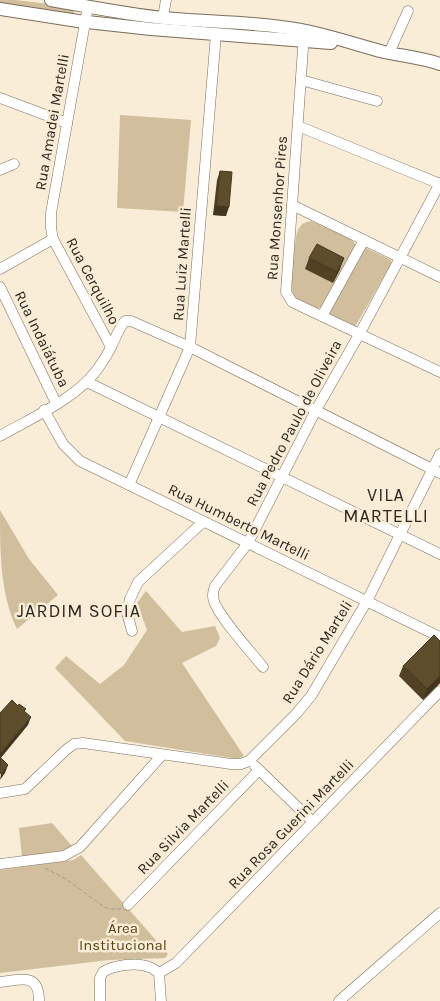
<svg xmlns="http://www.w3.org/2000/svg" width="440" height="1001" font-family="Karla,sans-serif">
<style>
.green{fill:#d0be9c}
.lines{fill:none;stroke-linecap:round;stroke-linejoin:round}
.minor-casing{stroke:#796e5a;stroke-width:11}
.major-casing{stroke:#796e5a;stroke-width:14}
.path{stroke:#a39989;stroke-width:1;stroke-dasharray:4 2.5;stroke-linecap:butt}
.minor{stroke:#fff;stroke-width:10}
.major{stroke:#fff;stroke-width:12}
.wall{fill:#514225}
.shaded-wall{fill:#42361e}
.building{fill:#5e4d2b;stroke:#42361e}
.labels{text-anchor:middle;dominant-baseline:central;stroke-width:5;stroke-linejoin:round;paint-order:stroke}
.street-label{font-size:15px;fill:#2a261e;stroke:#faedd7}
.park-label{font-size:15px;fill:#5a4417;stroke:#faedd7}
.quarter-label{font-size:18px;letter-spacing:1px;fill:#2a261e;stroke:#faedd7}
</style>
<rect width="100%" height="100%" fill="#faedd7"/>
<g class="green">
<polygon points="0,0 15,0 75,7 73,17 0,6"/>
<polygon points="120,115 191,120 183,212 117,208"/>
<path d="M 311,221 L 350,238 L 356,245 L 322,307 L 315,309 C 308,306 296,302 293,294 C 290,286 294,235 299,228 C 302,223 306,222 311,221 Z"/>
<polygon points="366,248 391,260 391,264 355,327 330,314 330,310 362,249"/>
<polygon points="94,298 116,307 112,314 108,317 102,313"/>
<path d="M 0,510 L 29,559 L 58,595 L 17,629 C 0,594 0,550 0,510 Z"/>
<polygon points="146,591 182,632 215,626 220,638 216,646 182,663 244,756 238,759 125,741 55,668 66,656 100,684 124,665 147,630 137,603"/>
<polygon points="52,823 72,846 62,851 22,857 19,828"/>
<polygon points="81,855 168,954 165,958 109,960 0,973 0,870 73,860"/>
</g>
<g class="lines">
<defs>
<g id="minor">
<polyline points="88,6 51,213 51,228 53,239 111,347"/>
<polyline points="163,17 166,0"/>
<polyline points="304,34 286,292 292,302 440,372"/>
<polyline points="389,53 408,11"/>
<polyline points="301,80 377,101"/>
<polyline points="0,98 67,123"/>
<polyline points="298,126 440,184"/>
<polyline points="0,170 14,164"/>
<polyline points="292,205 440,277"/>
<polyline points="0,269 53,239"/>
<polyline points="0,287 56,403"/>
<polyline points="322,316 364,240"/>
<polyline points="87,382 440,554"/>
<polyline points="44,410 63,444 80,461 440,637"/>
<path d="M 0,436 C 31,418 74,400 96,371 C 102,363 108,354 112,345 C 116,337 119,328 125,321 L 131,321 L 190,347 L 440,473"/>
<polyline points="129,485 190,347 216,34"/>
<polyline points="132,631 127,613 130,599 138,582 203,522"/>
<path d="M 263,667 C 252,653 218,616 214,601 C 212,596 213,591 215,586 L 248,543 L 316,410 L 360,333 L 440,183"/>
<polyline points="255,766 313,822"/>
<polyline points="0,793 25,789 67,749 74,744 83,743 231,764 241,764 249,761 296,714 311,696 367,601 440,454"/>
<polyline points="0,864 64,856 80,847 162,755"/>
<polyline points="128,905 259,770"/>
<polyline points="159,973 176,963 440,691"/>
<path d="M 0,982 C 21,980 39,972 39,1001"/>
<path d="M 100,1001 L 100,978 L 103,972 C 114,965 136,962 149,967 C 153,968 156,971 159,973 L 161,1001"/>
<polyline points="339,1001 440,913"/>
</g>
<g id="major">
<path d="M 51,0 C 92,7 134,16 175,19 C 210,22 246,22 281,27 C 317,31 350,43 384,52 C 403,56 422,58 440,64"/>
<polyline points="0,9 78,21 151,29 331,43"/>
</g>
</defs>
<use href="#minor" class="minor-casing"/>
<use href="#major" class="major-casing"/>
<polyline class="path" points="45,868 66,879 104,907 109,909 121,909"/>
<use href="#minor" class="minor"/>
<use href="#major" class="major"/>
</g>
<g class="wall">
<polygon points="220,171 226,216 213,215 217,180"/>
<polygon points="309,258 340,269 333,283 305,269"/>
<polygon points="440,641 440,683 423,700 399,676 403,666"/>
</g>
<g class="shaded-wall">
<polygon points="216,206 229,207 226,216 213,215"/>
<polygon points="344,258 340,269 333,283 337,272"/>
<polygon points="440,676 440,683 423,700 427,689"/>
<polygon points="31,717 28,725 0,759 0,754"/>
<polygon points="8,765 5,773 0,780 1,774"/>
</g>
<g class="building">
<polygon points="220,171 232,172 229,207 216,206"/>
<polygon points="317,244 344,258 337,272 309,258"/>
<polygon points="434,635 440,641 440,676 427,689 403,666"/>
<polygon points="12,700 18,706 19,704 26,709 24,711 31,717 0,754 0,713"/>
<polygon points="0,757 8,765 1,774 0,772"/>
</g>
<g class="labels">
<g class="street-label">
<text transform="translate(52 122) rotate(-80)">Rua Amadei Martelli</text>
<text transform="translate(277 208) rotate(-86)">Rua Monsenhor Pires</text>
<text transform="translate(182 264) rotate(-86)">Rua Luiz Martelli</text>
<text transform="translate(93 281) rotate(62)">Rua Cerquilho</text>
<text transform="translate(42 339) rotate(64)">Rua Indaiátuba</text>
<text transform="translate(294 423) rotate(-62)">Rua Pedro Paulo de Oliveira</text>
<text transform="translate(239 522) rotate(26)">Rua Humberto Martelli</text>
<text transform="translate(317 652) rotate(-58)">Rua Dário Marteli</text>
<text transform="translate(291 824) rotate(-46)">Rua Rosa Guerini Martelli</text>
<text transform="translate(183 827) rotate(-46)">Rua Silvia Martelli</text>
</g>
<g class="park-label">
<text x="123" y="928">Área<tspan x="123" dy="17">Institucional</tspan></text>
</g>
<g class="quarter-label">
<text x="386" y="495">VILA<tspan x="386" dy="21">MARTELLI</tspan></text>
<text x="79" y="611">JARDIM SOFIA</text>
</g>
</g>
</svg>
